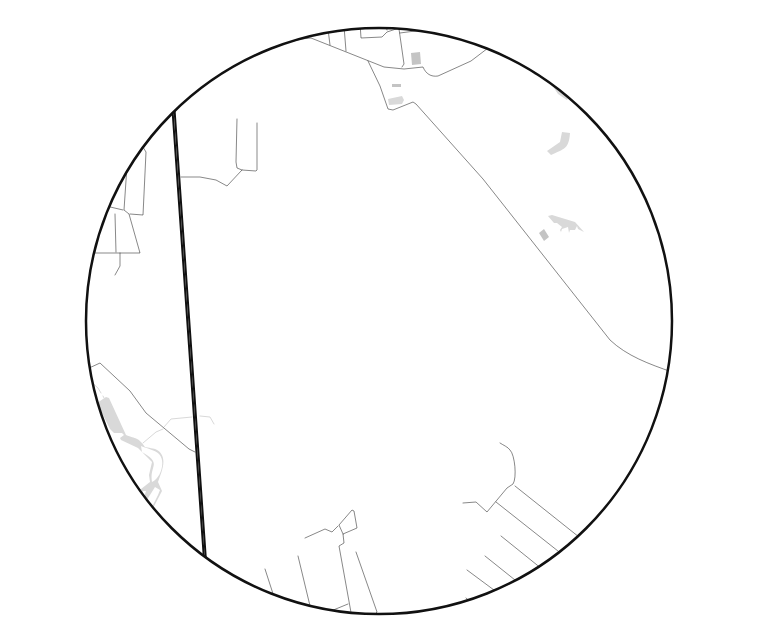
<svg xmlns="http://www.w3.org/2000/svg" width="759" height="642" font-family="'Source Sans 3',sans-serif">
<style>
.water{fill:#d9d9d9;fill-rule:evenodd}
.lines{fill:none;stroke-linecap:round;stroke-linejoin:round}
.stream{stroke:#d9d9d9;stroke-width:1}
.building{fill:#c4c4c4}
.minor{stroke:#111;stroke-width:0.5}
.trunk{stroke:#111;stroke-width:2}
.rim{fill:none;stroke:#111;stroke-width:2.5}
</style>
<rect width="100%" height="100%" fill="#fff"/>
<g class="water">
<polygon points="511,53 539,71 537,75 535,75"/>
<polygon points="542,73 565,89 570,95 567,100 558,94 550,82 542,77"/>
<polygon points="402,96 404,100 402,104 389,105 388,99"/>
<path d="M 562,132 L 570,133 C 569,149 564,149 551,155 L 547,151 L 560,142 Z"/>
<polygon points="552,215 575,222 584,232 578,229 577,226 575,230 570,230 569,233 568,227 562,229 559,238 561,232 560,230 562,227 557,223 554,223 548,216"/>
<path d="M 106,397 L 109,398 L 126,435 C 136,439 138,437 145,447 C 148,448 154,448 157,450 C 169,457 161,473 158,482 L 162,491 L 151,512 L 150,511 L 158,495 L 160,490 L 155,487 L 145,503 L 143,501 L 146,491 L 143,491 L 141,497 L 139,495 L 141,489 L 150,482 L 149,475 L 152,462 L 138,448 L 121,440 L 120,438 L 124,435 L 122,433 L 114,433 L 110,429 L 97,403 ZM 141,446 C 145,448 155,450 159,454 C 166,461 161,478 152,482 C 149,465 163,464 142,452 Z"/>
</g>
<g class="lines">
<g class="stream">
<polyline points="588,109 596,111"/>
<polyline points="89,380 98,388 101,393"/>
<polyline points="103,396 104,398"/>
<polyline points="200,416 210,417 214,424"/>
<polyline points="164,427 171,419 192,417"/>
<polyline points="143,443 156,432 163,429"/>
</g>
</g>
<g class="building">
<polygon points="420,52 421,64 412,65 411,53"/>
<rect x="392" y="84" width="9" height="3"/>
<polygon points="544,229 549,237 544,241 539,233"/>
</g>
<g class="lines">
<g class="minor">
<polyline points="385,20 387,30"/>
<polyline points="398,22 404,64 402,67"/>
<polyline points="360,23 361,38 382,37 387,32 399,28"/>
<polyline points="344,26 346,51"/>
<polyline points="328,29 330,45"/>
<polyline points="400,33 430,29"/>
<path d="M 247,53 L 301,39 L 311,38 L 384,67 L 404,69 L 423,67 C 426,74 431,77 438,76 L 471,61 L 492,45 L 497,43"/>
<path d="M 368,61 L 380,86 L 388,109 L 393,110 L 413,102 L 416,104 L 483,179 L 610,340 C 627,356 649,364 672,372"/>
<polyline points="237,119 236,162 237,168 242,170 256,171 257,170 257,123"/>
<polyline points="181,177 200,177 216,180 227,186 242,170"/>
<polyline points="107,196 106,206 123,210"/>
<polyline points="115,214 116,252"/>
<polyline points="130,214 143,215 146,152 141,144"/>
<polyline points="95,252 96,229"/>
<polyline points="91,253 140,253 129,214 124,210 127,166"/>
<polyline points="115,275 120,266 120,253"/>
<polyline points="87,369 100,363 130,391 146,413 189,449 195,452"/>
<polyline points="515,486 584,541"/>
<polyline points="496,502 563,555"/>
<path d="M 463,503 L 476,502 L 487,512 L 507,488 L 513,484 C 517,478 515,455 510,450 C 508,447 503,445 500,443"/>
<polyline points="343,534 339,525 352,510 354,511 357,528 343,534 344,543 339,546 352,618"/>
<polyline points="501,536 542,569"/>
<polyline points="305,538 325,529 332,532 338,526"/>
<polyline points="356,552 377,612 374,615 357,619"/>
<polyline points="298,556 311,610"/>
<polyline points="485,556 520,584"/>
<polyline points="265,569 276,603"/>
<polyline points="467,570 502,596"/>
<polyline points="466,598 474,605"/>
<polyline points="326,613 348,604"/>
</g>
<g class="trunk">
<polyline points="174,102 206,561"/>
<polyline points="172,103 204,560"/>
</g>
</g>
<path d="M0 0H759V642H0ZM86 321a293 293 0 1 1 586 0a293 293 0 1 1-586 0Z" fill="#fff" fill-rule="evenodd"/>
<path class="rim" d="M86 321a293 293 0 1 1 586 0a293 293 0 1 1-586 0Z"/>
</svg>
